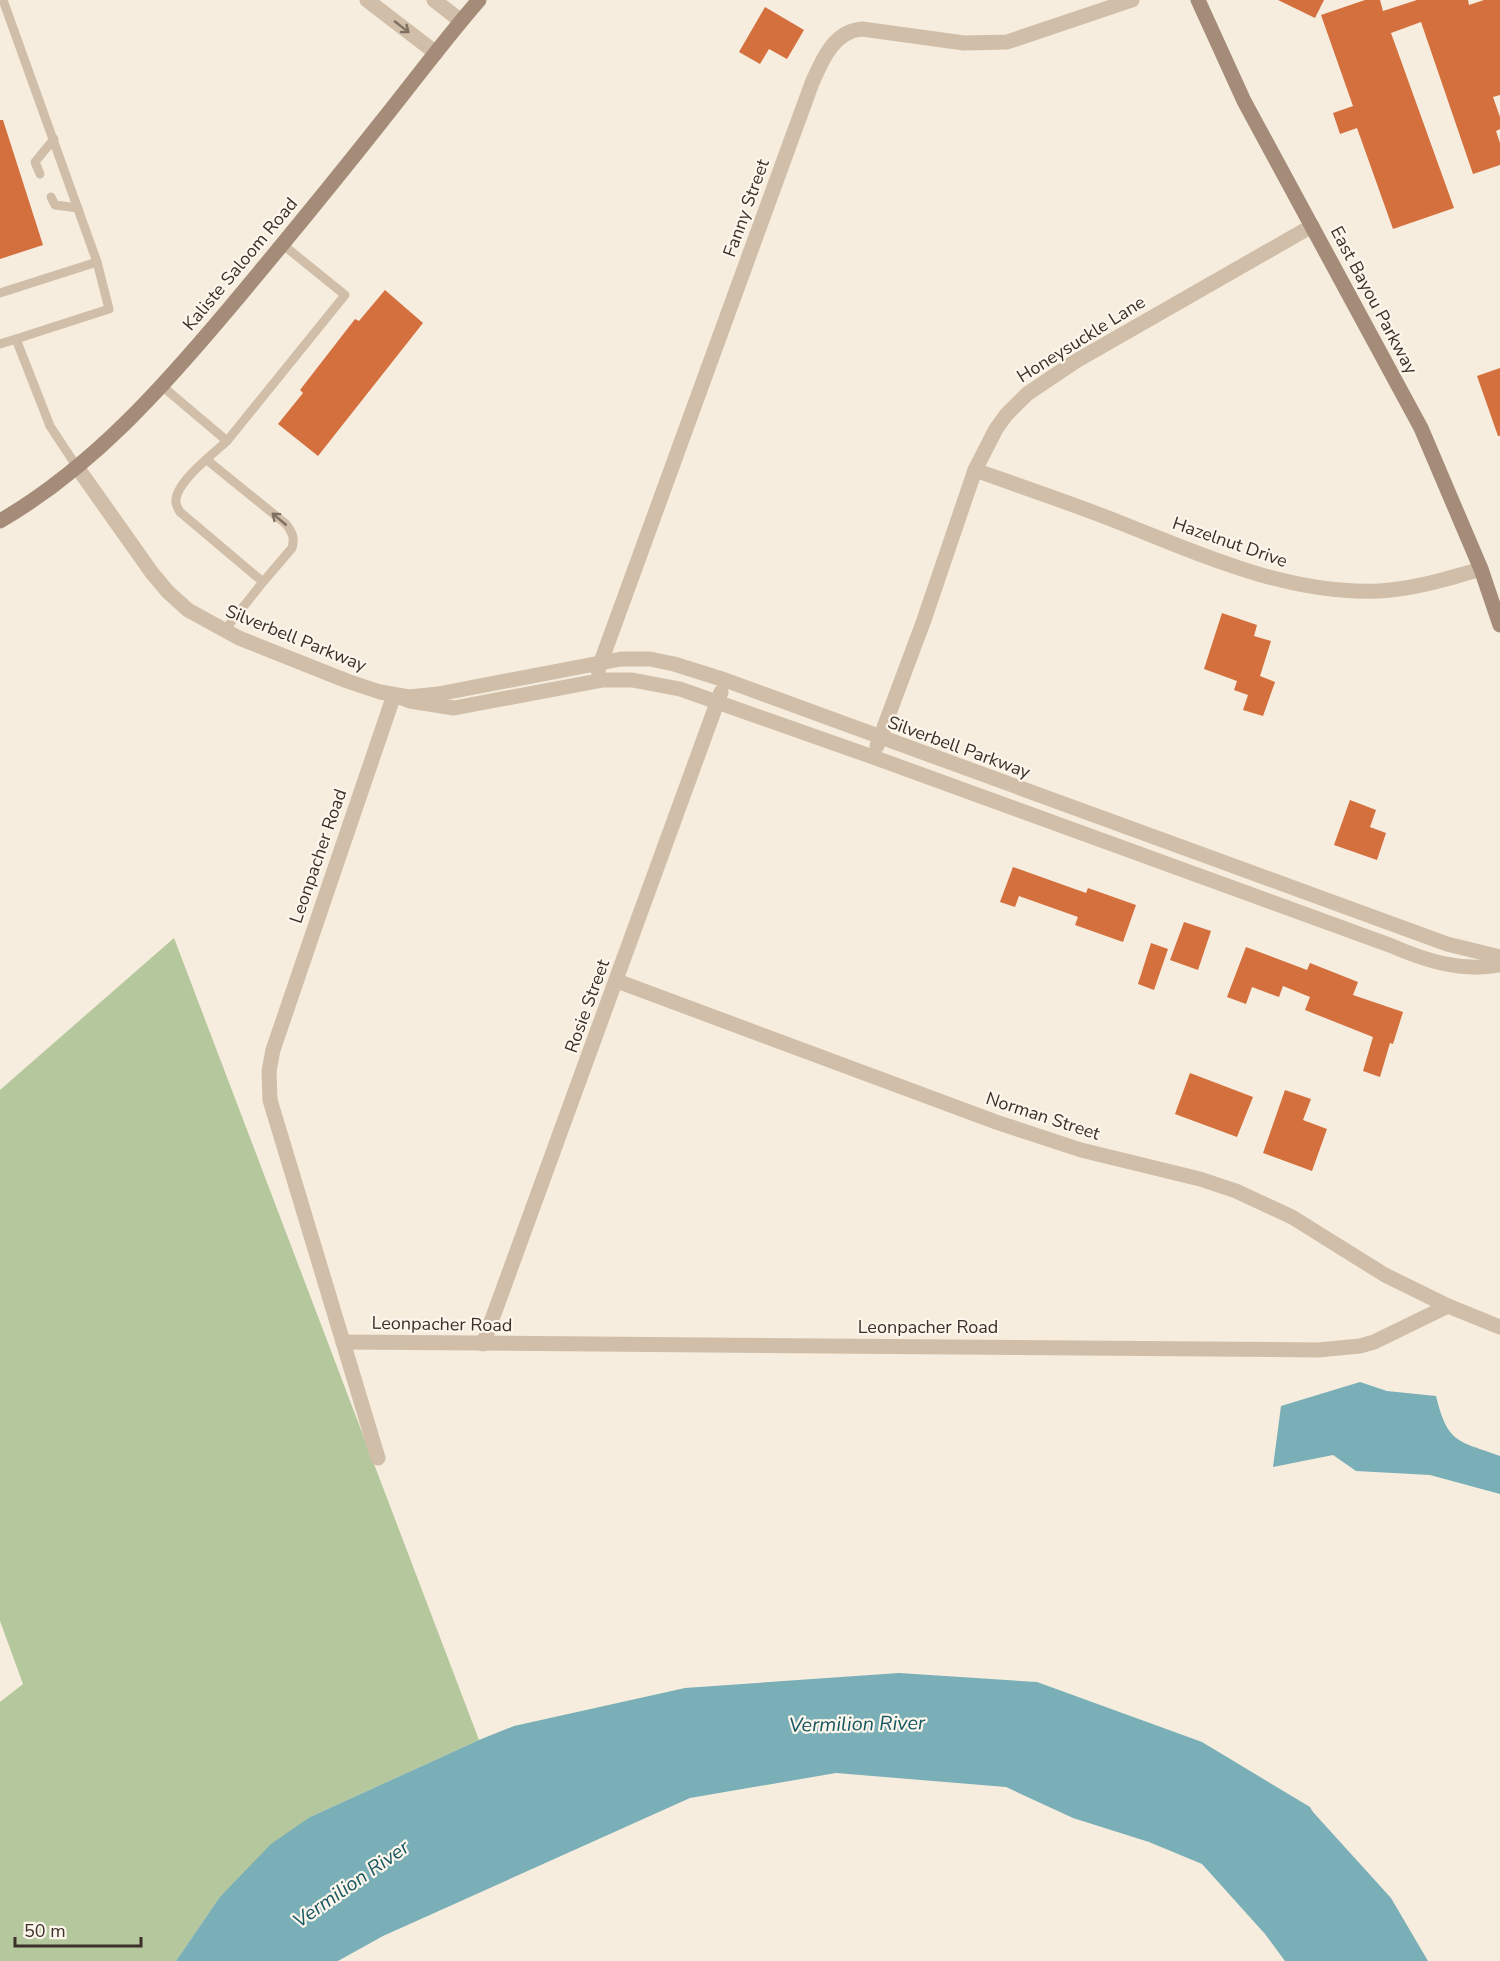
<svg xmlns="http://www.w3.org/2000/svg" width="1500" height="1961" font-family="'Nunito Sans',sans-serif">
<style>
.green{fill:#b5c79c}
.water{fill:#7aafb7}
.building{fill:#d46f3e}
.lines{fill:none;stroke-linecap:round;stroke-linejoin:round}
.lane{stroke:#d0bea8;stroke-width:9}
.street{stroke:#d0bea8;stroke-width:15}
.secondary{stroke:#a48c79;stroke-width:15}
.oneway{stroke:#7f7062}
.labels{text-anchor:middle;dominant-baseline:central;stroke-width:4.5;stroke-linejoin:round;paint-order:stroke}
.street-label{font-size:18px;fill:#3c3129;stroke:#fcf6ec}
.water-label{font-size:20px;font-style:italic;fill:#195863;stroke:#fcf6ec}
</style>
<rect width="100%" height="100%" fill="#f6edde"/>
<polygon class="green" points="174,938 479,1740 310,1817 219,1898 176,1961 0,1961 0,1702 23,1684 0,1621 0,1090"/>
<g class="water">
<path d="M 1360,1382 L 1387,1391 L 1436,1396 C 1448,1444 1457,1440 1500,1456 L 1500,1494 L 1430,1475 L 1356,1471 L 1333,1455 L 1273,1467 L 1281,1406 Z"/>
<polygon points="899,1673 1037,1682 1202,1742 1310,1807 1313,1812 1391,1898 1428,1961 1285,1961 1265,1934 1202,1864 1149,1842 1073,1818 1006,1787 836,1773 690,1798 383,1936 338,1961 176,1961 219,1898 271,1844 310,1817 479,1740 514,1726 685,1688"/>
</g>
<g class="building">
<polygon points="1278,0 1324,0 1315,18"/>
<polygon points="1365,0 1380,0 1383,11 1417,0 1468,0 1469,5 1484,0 1500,0 1500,95 1493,97 1500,117 1500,129 1496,131 1500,143 1500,165 1473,174 1421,22 1391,33 1454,208 1393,229 1357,128 1340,134 1333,113 1353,106 1321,15"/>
<polygon points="765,7 804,30 787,59 769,49 760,64 739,52"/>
<polygon points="0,120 3,120 43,245 0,259"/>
<polygon points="385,290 423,323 318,456 278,424 303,393 300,390 355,319 359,321"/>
<polygon points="1500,368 1500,436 1498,436 1477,376"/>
<polygon points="1222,613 1257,625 1254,636 1271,641 1260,676 1275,682 1263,716 1243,710 1248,695 1234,690 1237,681 1204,669"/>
<polygon points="1350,800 1376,810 1370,827 1386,833 1377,860 1334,845"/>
<polygon points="1013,867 1086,893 1088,888 1136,905 1123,942 1075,925 1078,917 1019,896 1015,907 1000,902"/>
<polygon points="1184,922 1211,931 1198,970 1170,960"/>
<polygon points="1151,943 1168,949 1154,990 1138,984"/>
<polygon points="1246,947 1307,970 1310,963 1358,982 1353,995 1403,1012 1393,1044 1390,1043 1380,1077 1363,1071 1373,1037 1305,1010 1310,997 1283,986 1279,997 1252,987 1246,1004 1227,997"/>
<polygon points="1190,1073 1253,1097 1237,1137 1175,1114"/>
<polygon points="1285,1090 1311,1099 1303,1120 1327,1129 1312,1171 1263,1153"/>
</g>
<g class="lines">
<g class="lane">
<polyline points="40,174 35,162 54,139"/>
<polyline points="51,197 55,205 78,208"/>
<polyline points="0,293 97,262 3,0"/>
<polyline points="16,339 109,309 97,262"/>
<polyline points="0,344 16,339 50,426 77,467"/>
<polyline points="162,386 227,441 345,295 282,244"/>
<path d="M 207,460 L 286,524 C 292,532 295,537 292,548 L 263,582"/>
<path d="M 224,631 L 263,582 L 180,512 C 178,509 177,507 176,503 C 173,484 213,454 227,441"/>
</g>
<g class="street">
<polyline points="367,0 436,53"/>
<polyline points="434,0 461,21"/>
<polyline points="77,467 152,573 168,592 188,610 239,638 347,681 380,692 409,697 438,694 621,659 650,659 674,664 725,680 1447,944 1500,957"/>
<path d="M 975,470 C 1017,485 1061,500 1103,516 C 1192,550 1282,595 1379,591 C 1414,589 1447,579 1481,569"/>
<path d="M 598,670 L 812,83 C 822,60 834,31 862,29 L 964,43 L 1007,42 L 1132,0"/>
<polyline points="877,746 924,620 975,470 996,429 1006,415 1027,394 1076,361 1312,226"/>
<polyline points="617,981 996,1122 1081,1150 1200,1179 1236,1191 1292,1217 1385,1275 1448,1306"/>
<polyline points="343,1342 1318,1350 1360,1346 1374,1342 1448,1306 1500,1327"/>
<polyline points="483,1344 721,692"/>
<path d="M 378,1458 L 270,1100 L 269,1071 L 273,1050 L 394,695 L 410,701 L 454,708 L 603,680 L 632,680 L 680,689 L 873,757 L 1392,946 C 1426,961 1462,972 1500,965"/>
</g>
<g class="secondary">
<polyline points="1198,0 1244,101 1421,428 1481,569 1500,625"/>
<path d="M 0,521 C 93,467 164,386 232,305 C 283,244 333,183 382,121 C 414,81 445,39 479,0"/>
</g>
</g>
<defs><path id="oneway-shaft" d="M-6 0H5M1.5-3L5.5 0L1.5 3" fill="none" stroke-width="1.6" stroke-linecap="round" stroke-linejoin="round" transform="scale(1.5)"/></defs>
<g class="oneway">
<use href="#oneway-shaft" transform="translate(402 27) rotate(38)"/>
<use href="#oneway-shaft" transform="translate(279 519) rotate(-140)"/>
</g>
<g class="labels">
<g class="street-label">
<text transform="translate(746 208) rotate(-70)">Fanny Street</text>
<text transform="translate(240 264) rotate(-50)">Kaliste Saloom Road</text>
<text transform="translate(1374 300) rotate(62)">East Bayou Parkway</text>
<text transform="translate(1081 339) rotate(-32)">Honeysuckle Lane</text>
<text transform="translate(1230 542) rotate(19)">Hazelnut Drive</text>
<text transform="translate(296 638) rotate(22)">Silverbell Parkway</text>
<text transform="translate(959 747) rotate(20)">Silverbell Parkway</text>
<text transform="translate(318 856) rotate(-71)">Leonpacher Road</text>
<text transform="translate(587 1006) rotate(-70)">Rosie Street</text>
<text transform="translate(1043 1116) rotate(18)">Norman Street</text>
<text transform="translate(442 1324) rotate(1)">Leonpacher Road</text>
<text x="928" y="1327">Leonpacher Road</text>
</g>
<g class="water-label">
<text transform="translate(857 1724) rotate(-1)">Vermilion River</text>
<text transform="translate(351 1884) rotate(-35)">Vermilion River</text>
</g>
</g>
<path d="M15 1937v9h126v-9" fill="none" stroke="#3c3129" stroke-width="3"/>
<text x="24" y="1937" font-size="18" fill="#3c3129" stroke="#fcf6ec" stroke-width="4.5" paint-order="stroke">50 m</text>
</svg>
